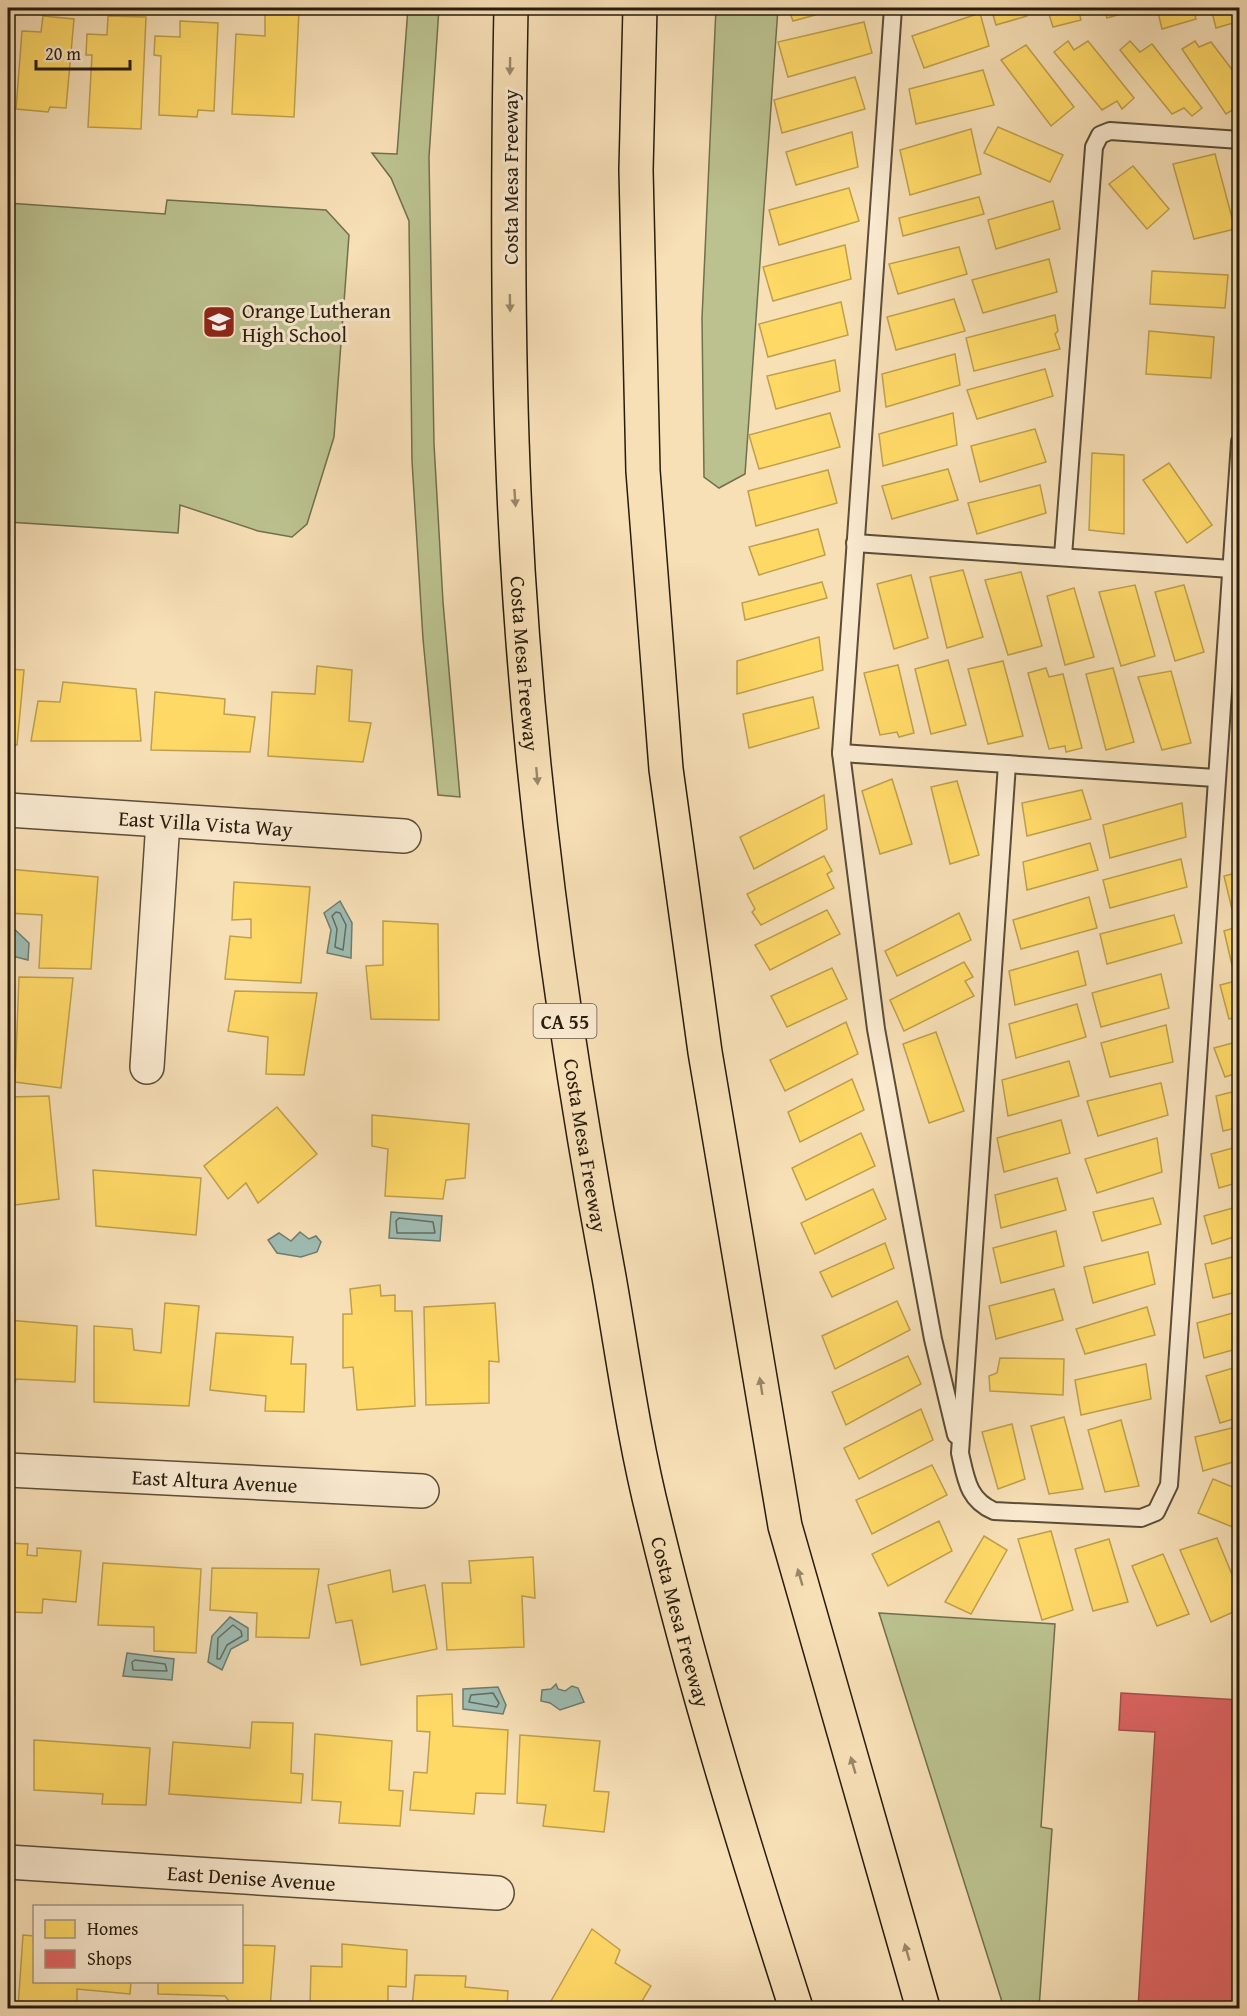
<svg xmlns="http://www.w3.org/2000/svg" width="1247" height="2016" font-family="'Gentium Book Plus',serif">
<style>
.green{fill:#bbc28f;stroke:#716f4e;stroke-width:1.5}
.water{fill:#9ebcb2;stroke:#6e7c70;stroke-width:1.5}
.homes{fill:#ffd966;stroke:#bea04c;stroke-width:1.5}
.shops{fill:#e06666;stroke:#a8504c;stroke-width:1.5}
.lines{fill:none;stroke-linecap:round;stroke-linejoin:round}
.shore{stroke:#626c60;stroke-width:1.5}
.service-casing{stroke:#5b4d38;stroke-width:20}
.minor-casing{stroke:#5b4d38;stroke-width:36}
.motorway-casing{stroke:#271c0e;stroke-width:36}
.service{stroke:#faead0;stroke-width:16}
.minor{stroke:#faead0;stroke-width:33}
.motorway{stroke:#f7dfb6;stroke-width:33}
.oneway{fill:#99876a}
.labels{text-anchor:middle;dominant-baseline:central;stroke-width:6;stroke-linejoin:round;paint-order:stroke}
.shield{fill:#faead0;stroke:#665a48;stroke-width:1.5}
.shield-label{font-size:20px;font-weight:bold;fill:#271c0e}
.street-label{font-size:21px;fill:#271c0e;stroke:#faead0}
.poi-label{font-size:21px;fill:#271c0e;stroke:#faead0;text-anchor:start}
</style>
<rect width="100%" height="100%" fill="#f7dfb6"/>
<filter id="stains"><feTurbulence type="fractalNoise" baseFrequency=".00333" numOctaves="4"/><feColorMatrix values="0 0 0 0 .2 0 0 0 0 .09 0 0 0 0 .02 0 0 0 .5 -.17"/></filter>
<radialGradient id="worn" r=".72"><stop offset=".6" stop-color="#630" stop-opacity="0"/><stop offset="1" stop-color="#630" stop-opacity=".3"/></radialGradient>
<g class="green">
<polygon points="408,8 439,8 429,157 434,444 443,602 460,797 438,795 423,639 412,461 409,221 391,178 372,153 397,154"/>
<polygon points="716,8 778,8 745,474 719,488 704,477 702,318"/>
<polygon points="167,200 326,210 349,235 334,437 307,524 292,537 258,531 180,505 178,533 8,522 8,203 165,214"/>
<polygon points="879,1613 1055,1624 1041,1827 1052,1829 1039,2008 1004,2008"/>
</g>
<g class="water">
<polygon points="340,901 352,923 351,958 327,953 331,930 324,913"/>
<polygon points="8,923 29,943 28,960 8,955"/>
<polygon points="391,1212 442,1216 440,1241 389,1238"/>
<polygon points="300,1232 309,1239 316,1236 321,1242 317,1252 301,1257 277,1253 268,1240 279,1233 291,1241"/>
<polygon points="230,1617 248,1628 248,1640 231,1649 222,1670 208,1662 212,1636"/>
<polygon points="127,1653 174,1659 172,1680 123,1676"/>
<polygon points="556,1684 558,1689 565,1691 572,1686 578,1688 584,1702 560,1710 550,1703 541,1701 542,1690 551,1689"/>
<polygon points="498,1687 506,1705 503,1714 463,1709 463,1689"/>
</g>
<g class="homes">
<polygon points="788,8 841,8 793,21"/>
<polygon points="936,8 962,8 938,14"/>
<polygon points="991,8 1025,8 1027,16 996,25"/>
<polygon points="1047,8 1078,8 1081,20 1053,27"/>
<polygon points="1104,8 1138,8 1138,9 1107,18"/>
<polygon points="1157,8 1193,8 1196,19 1162,29"/>
<polygon points="1211,8 1240,8 1240,21 1216,28"/>
<polygon points="265,10 299,11 294,117 232,114 236,34 265,36"/>
<polygon points="980,13 989,46 924,68 912,36"/>
<polygon points="43,16 74,19 66,108 50,107 48,112 16,109 22,31 41,32"/>
<polygon points="108,16 146,17 141,129 88,127 92,55 86,55 87,34 107,35"/>
<polygon points="180,21 218,23 214,111 198,110 197,117 159,115 161,56 154,55 155,36 180,37"/>
<polygon points="864,22 872,53 788,77 778,42"/>
<polygon points="1068,41 1074,50 1088,41 1134,98 1122,109 1117,101 1102,110 1054,52"/>
<polygon points="1130,41 1140,52 1152,44 1202,108 1192,116 1184,108 1172,114 1120,50"/>
<polygon points="1195,41 1199,47 1211,42 1240,80 1240,98 1236,101 1239,106 1226,114 1182,49"/>
<polygon points="1026,45 1074,107 1051,126 1001,60"/>
<polygon points="983,70 994,105 916,124 909,89"/>
<polygon points="855,77 865,109 782,133 774,100"/>
<polygon points="998,127 1063,155 1050,182 984,153"/>
<polygon points="971,129 981,174 910,195 900,150"/>
<polygon points="852,132 858,167 796,185 786,152"/>
<polygon points="1215,154 1235,229 1194,239 1173,164"/>
<polygon points="1133,166 1169,209 1147,229 1109,184"/>
<polygon points="849,188 859,221 779,245 769,210"/>
<polygon points="979,197 984,214 903,236 899,218"/>
<polygon points="1053,201 1060,229 996,249 988,220"/>
<polygon points="845,245 851,279 773,301 763,267"/>
<polygon points="959,247 967,274 898,294 889,264"/>
<polygon points="1049,259 1057,292 983,313 972,280"/>
<polygon points="1152,271 1228,275 1225,308 1150,304"/>
<polygon points="954,299 965,331 896,350 887,317"/>
<polygon points="841,302 848,335 768,357 759,324"/>
<polygon points="1055,315 1058,331 1055,334 1060,349 974,371 966,338"/>
<polygon points="1149,331 1214,337 1211,378 1146,374"/>
<polygon points="955,354 960,385 886,407 882,374"/>
<polygon points="835,360 840,391 776,409 767,376"/>
<polygon points="1045,369 1053,396 977,419 967,390"/>
<polygon points="830,413 840,447 759,469 749,435"/>
<polygon points="953,413 957,445 883,466 879,434"/>
<polygon points="1035,429 1046,462 980,482 971,446"/>
<polygon points="1092,453 1124,455 1124,534 1089,530"/>
<polygon points="1169,463 1212,525 1187,543 1143,480"/>
<polygon points="948,469 958,500 892,519 882,486"/>
<polygon points="828,470 837,503 756,526 748,491"/>
<polygon points="1040,485 1046,513 977,534 968,503"/>
<polygon points="818,529 825,555 759,575 749,547"/>
<polygon points="963,570 983,637 947,648 930,577"/>
<polygon points="1021,572 1042,646 1008,655 985,580"/>
<polygon points="911,575 928,638 894,649 877,584"/>
<polygon points="822,582 827,598 745,620 742,603"/>
<polygon points="1135,585 1155,656 1121,666 1099,592"/>
<polygon points="1184,585 1204,652 1175,661 1155,592"/>
<polygon points="1074,588 1094,657 1065,665 1047,596"/>
<polygon points="819,637 823,670 737,694 737,661"/>
<polygon points="948,660 966,725 931,734 915,669"/>
<polygon points="1003,661 1023,736 988,744 968,669"/>
<polygon points="898,665 914,733 899,737 897,732 880,735 864,673"/>
<polygon points="317,666 352,670 349,721 371,723 363,762 268,756 272,692 315,694"/>
<polygon points="1046,668 1049,677 1063,674 1082,748 1066,752 1065,746 1049,749 1028,673"/>
<polygon points="1113,668 1134,742 1106,750 1086,674"/>
<polygon points="8,669 24,670 17,745 8,745"/>
<polygon points="1171,671 1191,743 1162,750 1138,677"/>
<polygon points="63,682 136,689 141,741 31,741 38,701 60,702"/>
<polygon points="155,692 225,699 224,714 255,717 250,752 151,750"/>
<polygon points="813,697 819,728 749,748 743,714"/>
<polygon points="892,779 912,844 880,854 862,791"/>
<polygon points="957,781 979,855 950,864 931,787"/>
<polygon points="1082,790 1091,819 1027,836 1022,803"/>
<polygon points="824,795 827,829 754,869 740,837"/>
<polygon points="1182,803 1186,837 1110,858 1103,825"/>
<polygon points="1240,817 1240,845 1233,818"/>
<polygon points="1090,843 1098,870 1027,890 1023,862"/>
<polygon points="824,856 832,871 827,874 834,888 761,925 752,912 755,909 747,894"/>
<polygon points="1181,859 1187,887 1110,908 1103,880"/>
<polygon points="8,869 98,877 91,969 39,968 42,915 8,913"/>
<polygon points="1240,872 1240,907 1232,909 1224,876"/>
<polygon points="234,882 310,887 301,983 225,979 230,936 251,938 251,919 232,920"/>
<polygon points="1089,897 1097,928 1021,949 1013,920"/>
<polygon points="827,910 840,934 770,970 755,945"/>
<polygon points="959,913 971,940 897,976 885,951"/>
<polygon points="1174,915 1182,943 1107,964 1100,934"/>
<polygon points="383,921 438,924 439,1020 371,1019 366,966 383,965"/>
<polygon points="1240,926 1240,962 1232,965 1224,931"/>
<polygon points="1078,951 1086,985 1015,1005 1009,971"/>
<polygon points="964,962 973,977 965,981 974,996 904,1031 890,1000"/>
<polygon points="832,968 847,999 787,1027 771,996"/>
<polygon points="1161,974 1169,1008 1101,1027 1092,993"/>
<polygon points="19,977 73,978 61,1088 15,1082"/>
<polygon points="1240,980 1240,1016 1229,1019 1220,985"/>
<polygon points="235,991 317,993 304,1075 266,1074 268,1037 228,1031"/>
<polygon points="1077,1004 1086,1037 1016,1058 1009,1024"/>
<polygon points="846,1022 858,1054 785,1091 770,1060"/>
<polygon points="1166,1025 1173,1062 1110,1077 1101,1043"/>
<polygon points="936,1032 964,1111 929,1123 903,1044"/>
<polygon points="1240,1041 1240,1072 1225,1077 1214,1048"/>
<polygon points="1069,1061 1079,1096 1008,1116 1002,1080"/>
<polygon points="852,1079 864,1110 800,1142 788,1112"/>
<polygon points="1161,1083 1168,1115 1098,1136 1087,1101"/>
<polygon points="1240,1090 1240,1127 1223,1131 1216,1096"/>
<polygon points="49,1096 59,1199 8,1206 8,1122 10,1122 8,1097"/>
<polygon points="277,1107 317,1154 258,1203 246,1183 228,1199 204,1166"/>
<polygon points="372,1115 469,1124 465,1178 446,1180 443,1199 385,1196 388,1149 372,1146"/>
<polygon points="1061,1120 1070,1153 1004,1172 997,1138"/>
<polygon points="861,1133 875,1166 806,1200 792,1168"/>
<polygon points="1157,1138 1162,1172 1097,1193 1085,1159"/>
<polygon points="1240,1146 1240,1182 1219,1188 1211,1154"/>
<polygon points="93,1170 201,1178 196,1235 96,1226"/>
<polygon points="1057,1178 1066,1210 1001,1228 995,1195"/>
<polygon points="873,1189 886,1219 815,1254 801,1223"/>
<polygon points="1153,1198 1161,1224 1102,1241 1093,1212"/>
<polygon points="1240,1206 1240,1235 1212,1244 1204,1216"/>
<polygon points="1056,1231 1064,1266 1001,1283 993,1248"/>
<polygon points="885,1243 894,1268 832,1297 820,1272"/>
<polygon points="1148,1252 1155,1284 1093,1303 1084,1267"/>
<polygon points="1240,1255 1240,1291 1213,1298 1205,1264"/>
<polygon points="380,1285 381,1296 395,1295 395,1311 412,1311 415,1406 357,1410 353,1367 343,1368 343,1314 352,1314 350,1289"/>
<polygon points="1054,1289 1063,1320 996,1339 989,1306"/>
<polygon points="897,1301 910,1330 835,1369 822,1336"/>
<polygon points="165,1303 199,1306 189,1406 94,1402 94,1326 132,1329 134,1350 161,1353"/>
<polygon points="495,1303 499,1362 489,1361 489,1403 426,1405 424,1307"/>
<polygon points="1147,1307 1155,1335 1085,1354 1076,1329"/>
<polygon points="1240,1311 1240,1348 1204,1358 1197,1323"/>
<polygon points="8,1320 77,1326 75,1382 16,1379 13,1392 8,1392"/>
<polygon points="216,1333 293,1337 291,1364 306,1364 304,1412 265,1411 266,1396 210,1390"/>
<polygon points="908,1356 921,1384 846,1425 832,1392"/>
<polygon points="1000,1358 1064,1359 1063,1395 990,1391 989,1376 997,1373"/>
<polygon points="1146,1364 1151,1399 1081,1415 1075,1380"/>
<polygon points="1240,1366 1240,1417 1220,1423 1206,1376"/>
<polygon points="921,1409 933,1440 859,1479 844,1448"/>
<polygon points="1064,1417 1083,1489 1049,1494 1031,1426"/>
<polygon points="1121,1420 1139,1486 1105,1492 1088,1430"/>
<polygon points="1012,1424 1025,1479 998,1489 982,1432"/>
<polygon points="1240,1426 1240,1460 1203,1471 1195,1437"/>
<polygon points="932,1465 947,1495 872,1534 856,1500"/>
<polygon points="1213,1479 1240,1490 1240,1530 1198,1513"/>
<polygon points="939,1521 952,1551 888,1586 872,1554"/>
<polygon points="1051,1531 1073,1610 1042,1620 1018,1539"/>
<polygon points="984,1536 1007,1550 971,1614 945,1602"/>
<polygon points="1217,1538 1240,1594 1240,1609 1211,1622 1180,1550"/>
<polygon points="1109,1539 1128,1602 1093,1611 1075,1549"/>
<polygon points="8,1543 28,1544 27,1555 37,1556 37,1548 81,1551 76,1602 43,1599 42,1613 8,1612"/>
<polygon points="1163,1554 1189,1614 1157,1626 1132,1566"/>
<polygon points="533,1557 535,1598 522,1596 524,1647 447,1650 442,1583 471,1583 469,1561"/>
<polygon points="103,1563 201,1569 196,1653 154,1651 154,1627 98,1625"/>
<polygon points="212,1568 319,1569 309,1638 256,1637 257,1613 210,1610"/>
<polygon points="390,1570 393,1592 425,1585 437,1649 361,1665 352,1620 336,1623 328,1585"/>
<polygon points="452,1694 453,1726 508,1730 505,1794 476,1793 474,1814 410,1810 414,1772 427,1773 430,1732 417,1731 417,1696"/>
<polygon points="252,1722 293,1723 291,1773 303,1774 301,1803 169,1794 173,1742 250,1748"/>
<polygon points="315,1734 392,1741 389,1790 403,1791 400,1826 339,1823 341,1802 312,1800"/>
<polygon points="520,1735 600,1741 594,1791 609,1792 604,1832 543,1826 546,1805 517,1803"/>
<polygon points="34,1740 150,1748 146,1805 102,1804 103,1794 34,1790"/>
<polygon points="592,1929 620,1950 615,1963 651,1986 638,2008 547,2008"/>
<polygon points="23,1935 34,1936 34,1982 131,1982 130,1994 77,1989 77,2008 18,2008"/>
<polygon points="342,1944 407,1950 406,1987 388,1986 388,2008 310,2008 311,1966 342,1967"/>
<polygon points="242,1945 275,1946 270,2007 232,2005 225,1996 158,1994 158,1982 242,1982"/>
<polygon points="415,1975 466,1976 465,1987 508,1991 507,2008 412,2008"/>
</g>
<polygon class="shops" points="1121,1693 1240,1700 1240,2008 1138,2008 1155,1732 1119,1730"/>
<g class="lines">
<g class="shore">
<polygon points="336,912 340,913 346,925 343,950 335,947 337,929 332,916"/>
<polygon points="399,1218 433,1222 435,1233 397,1233 396,1221"/>
<polygon points="233,1625 241,1631 242,1636 227,1645 220,1659 217,1659 218,1638"/>
<polygon points="135,1660 165,1664 167,1671 133,1670 132,1662"/>
<polygon points="493,1693 499,1703 497,1707 469,1702 471,1695"/>
</g>
<defs>
<g id="service">
<polyline points="893,8 841,753 876,1029 933,1339 956,1435"/>
<polyline points="855,543 1231,569"/>
<polyline points="1063,556 1094,147 1100,135 1110,131 1240,140"/>
<polyline points="841,753 1215,778"/>
<path d="M 1007,764 L 960,1453 C 966,1479 968,1500 994,1511 L 1141,1518 L 1156,1512 L 1169,1485 L 1240,442"/>
</g>
<g id="minor">
<path id="s1" d="M 8,810 L 404,836"/>
<polyline points="147,1067 163,821"/>
<path id="s2" d="M 8,1470 L 422,1491"/>
<path id="s3" d="M 8,1862 L 497,1893"/>
</g>
<g id="motorway">
<path id="s4" d="M 511,8 C 508,160 507,314 513,467 C 523,739 559,1010 609,1277 C 623,1357 634,1439 654,1518 C 694,1684 744,1846 796,2008"/>
<polyline points="640,8 636,170 643,471 666,769 705,1052 785,1526 923,2008"/>
</g>
</defs>
<use href="#service" class="service-casing"/>
<use href="#minor" class="minor-casing"/>
<use href="#motorway" class="motorway-casing"/>
<use href="#service" class="service"/>
<use href="#minor" class="minor"/>
<use href="#motorway" class="motorway"/>
</g>
<defs><path id="oneway-solid" d="M-6-.8H1V-3.2L6.5 0L1 3.2V.8H-6Z" transform="scale(1.5)"/></defs>
<g class="oneway">
<use href="#oneway-solid" transform="translate(510 66) rotate(91)"/>
<use href="#oneway-solid" transform="translate(510 303) rotate(89)"/>
<use href="#oneway-solid" transform="translate(515 498) rotate(86)"/>
<use href="#oneway-solid" transform="translate(537 776) rotate(85)"/>
<use href="#oneway-solid" transform="translate(761 1386) rotate(-99)"/>
<use href="#oneway-solid" transform="translate(800 1577) rotate(-106)"/>
<use href="#oneway-solid" transform="translate(853 1765) rotate(-106)"/>
<use href="#oneway-solid" transform="translate(907 1952) rotate(-106)"/>
</g>
<defs>
<symbol id="school-square" viewBox="-11 -11 22 22"><rect x="-9" y="-9" width="18" height="18" rx="4" fill="#8f2418" stroke="#faead0"/><path d="M0-5L7-2L0 1L-7-2ZM-4 1L0 2.5L4 1V4Q0 6-4 4Z" fill="#fff"/></symbol>
</defs>
<g fill-rule="evenodd">
<use href="#school-square" x="200" y="303" width="38" height="38"/>
</g>
<g class="labels">
<rect class="shield" x="533.5" y="1004" width="63" height="34" rx="4.5"/>
<g class="shield-label">
<text x="565" y="1021">CA 55</text>
</g>
<g class="street-label">
<text transform="translate(510 177) rotate(-90)">Costa Mesa Freeway</text>
<text stroke="none"><textPath href="#s4" startOffset="656">Costa Mesa Freeway</textPath></text>
<text stroke="none"><textPath href="#s1" startOffset="198">East Villa Vista Way</textPath></text>
<text stroke="none"><textPath href="#s4" startOffset="1142">Costa Mesa Freeway</textPath></text>
<text stroke="none"><textPath href="#s2" startOffset="207">East Altura Avenue</textPath></text>
<text stroke="none"><textPath href="#s4" startOffset="1628">Costa Mesa Freeway</textPath></text>
<text stroke="none"><textPath href="#s3" startOffset="244">East Denise Avenue</textPath></text>
</g>
<g class="poi-label">
<text x="242" y="310">Orange Lutheran<tspan x="242" dy="24">High School</tspan></text>
</g>
</g>
<rect width="1247" height="2016" fill="none" stroke="#f7dfb6" stroke-width="30"/>
<rect x="9" y="9" width="1229" height="1998" fill="none" stroke="#271c0e" stroke-width="3"/>
<rect x="15" y="15" width="1217" height="1986" fill="none" stroke="#271c0e" stroke-width="1.5"/>
<rect x="33" y="1905" width="210" height="78" fill="#faead0" stroke="#a69882" stroke-width="1.5"/>
<rect x="45" y="1920" width="30" height="18" fill="#ffd966" stroke="#a69882" stroke-width="1.5"/>
<text x="87" y="1935" font-size="18" fill="#271c0e">Homes</text>
<rect x="45" y="1950" width="30" height="18" fill="#e06666" stroke="#a69882" stroke-width="1.5"/>
<text x="87" y="1965" font-size="18" fill="#271c0e">Shops</text>
<path d="M36 60v9h94v-9" fill="none" stroke="#271c0e" stroke-width="3"/>
<text x="45" y="60" font-size="18" fill="#271c0e" stroke="#faead0" stroke-width="4.5" paint-order="stroke">20 m</text>
<rect width="100%" height="100%" filter="url(#stains)"/>
<rect width="100%" height="100%" fill="url(#worn)"/>
</svg>
